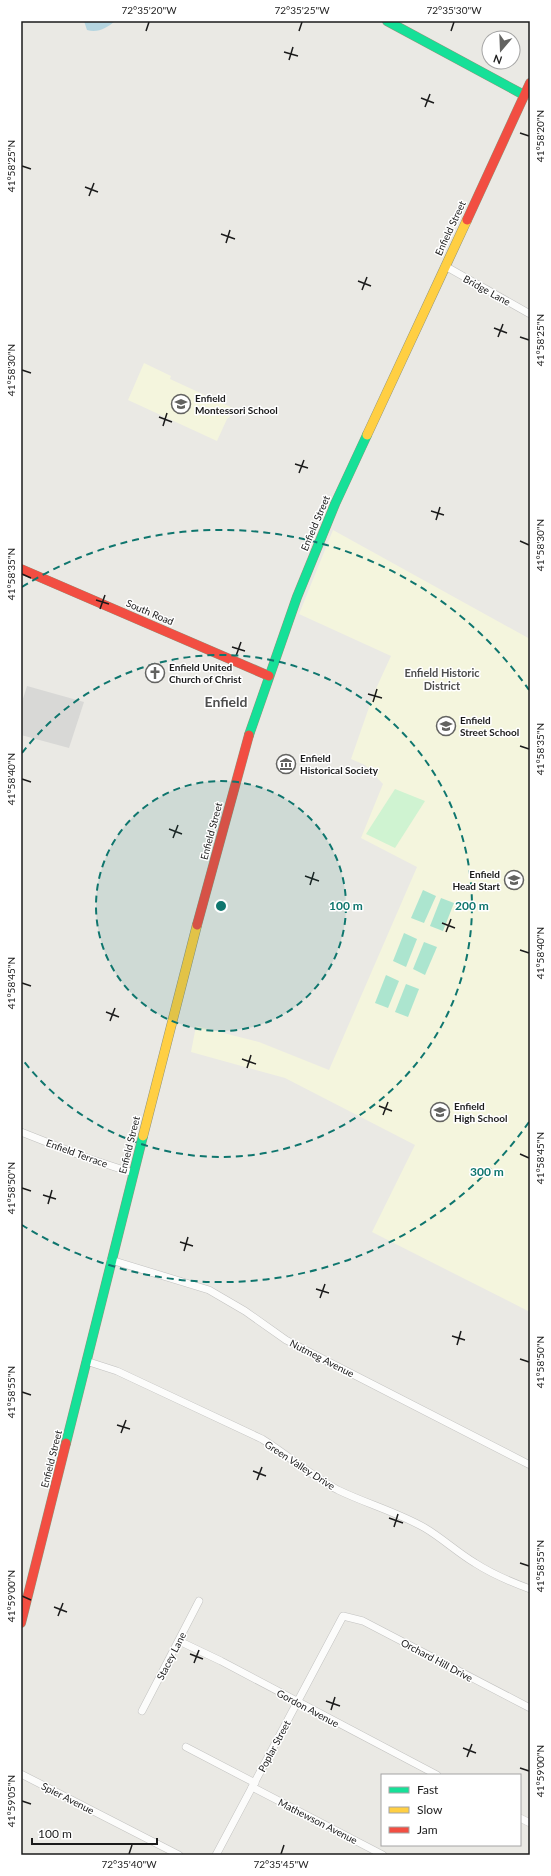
<svg xmlns="http://www.w3.org/2000/svg" width="551" height="1876" font-family="Lato,sans-serif">
<style>
.education{fill:#f4f5dd}
.park{fill:#cff3d1}
.pitch{fill:#ace5cf}
.parking{fill:#d8d8d6}
.water{fill:#b5d5e0}
.lines{fill:none;stroke-linecap:round;stroke-linejoin:round}
.street-casing{stroke:#c2c2c0;stroke-width:8}
.fast-casing{stroke:#91947c;stroke-width:10}
.slow-casing{stroke:#91947c;stroke-width:10}
.jam-casing{stroke:#91947c;stroke-width:10}
.street{stroke:#fcfcfb;stroke-width:7}
.fast{stroke:#16e098;stroke-width:9}
.slow{stroke:#ffcf43;stroke-width:9}
.jam{stroke:#f24e42;stroke-width:9}
.ticks{fill:none;stroke:#1b1b1b;stroke-width:1.5}
.ring{fill:none;stroke:#0f766e;stroke-width:2;stroke-dasharray:7 5}
.labels{text-anchor:middle;dominant-baseline:central;stroke-width:3;stroke-linejoin:round;paint-order:stroke}
.street-label{font-size:10px;fill:#1b1b1b;stroke:#fff}
.poi-label{font-size:10px;font-weight:bold;fill:#1b1b1b;stroke:#fff;text-anchor:start}
.neighbourhood-label{font-size:11px;font-weight:bold;fill:#4e4e4e;stroke:#fff}
.district-label{font-size:14px;font-weight:bold;fill:#4e4e4e;stroke:#fff}
.centre{fill:#0f766e;stroke:#fff;stroke-width:2}
.ring-label{font-size:12px;text-anchor:middle;font-weight:bold;fill:#0f766e;stroke:#fff;stroke-width:3;stroke-linejoin:round;paint-order:stroke}
.neatline{fill:none;stroke:#1b1b1b;stroke-width:1.5}
.ticks-label{font-size:10px;text-anchor:middle;fill:#1b1b1b}
</style>
<rect width="100%" height="100%" fill="#eae9e4"/>
<g class="education">
<polygon points="144,363 171,376 170,379 235,409 231,416 227,419 217,441 128,400"/>
<polygon points="333,530 530,639 530,1312 372,1232 415,1145 285,1078 191,1052 196,1026 259,1042 329,1070 417,867 361,838 383,784 365,765 351,759 374,693 391,656 299,614"/>
</g>
<polygon class="park" points="395,789 425,801 395,848 366,834"/>
<g class="pitch">
<polygon points="423,890 436,896 424,923 411,918"/>
<polygon points="441,898 454,903 443,931 430,926"/>
<polygon points="404,933 417,939 406,967 393,961"/>
<polygon points="424,942 437,947 425,975 413,969"/>
<polygon points="386,975 399,981 388,1008 375,1003"/>
<polygon points="406,984 419,989 408,1017 395,1012"/>
</g>
<polygon class="parking" points="27,686 84,702 69,748 21,735 21,705"/>
<path class="water" d="M 84,21 L 115,21 C 107,28 98,33 87,30 Z"/>
<g class="lines">
<defs>
<g id="street">
<polyline points="445,266 530,314"/>
<polyline points="21,1132 87,1158 133,1173"/>
<polyline points="111,1260 209,1290 245,1311 286,1340 530,1465"/>
<path d="M 86,1361 L 117,1371 L 262,1439 C 288,1455 311,1476 338,1490 C 367,1504 397,1512 425,1528 C 442,1538 458,1553 475,1563 C 492,1574 511,1582 530,1589"/>
<polyline points="179,1641 221,1661 437,1775"/>
<polyline points="142,1711 199,1601"/>
<polyline points="186,1747 255,1783"/>
<polyline points="21,1774 179,1855"/>
<polyline points="252,1787 383,1855"/>
<polyline points="520,1818 530,1823"/>
<polyline points="216,1855 343,1616 363,1621 530,1708"/>
</g>
<g id="fast">
<polyline points="387,21 524,95"/>
<polyline points="249,735 297,597 335,504 367,435"/>
<polyline points="66,1443 143,1136"/>
</g>
<g id="slow">
<polyline points="367,435 467,220"/>
<polyline points="143,1136 197,925"/>
</g>
<g id="jam">
<polyline points="467,220 530,83"/>
<polyline points="21,569 269,676"/>
<polyline points="197,925 249,735"/>
<polyline points="21,1623 66,1443"/>
</g>
</defs>
<use href="#street" class="street-casing"/>
<use href="#fast" class="fast-casing"/>
<use href="#slow" class="slow-casing"/>
<use href="#jam" class="jam-casing"/>
<use href="#street" class="street"/>
<use href="#fast" class="fast"/>
<use href="#slow" class="slow"/>
<use href="#jam" class="jam"/>
</g>
<path class="ticks" d="M 146,31 L 149,22M 299,31 L 302,22M 451,31 L 454,22M 284,52 L 298,56M 289,60 L 293,47M 421,98 L 434,103M 425,107 L 430,94M 520,133 L 529,136M 22,166 L 31,169M 85,187 L 98,192M 89,196 L 94,183M 221,234 L 235,239M 226,243 L 230,230M 358,281 L 371,286M 362,290 L 367,277M 494,328 L 507,333M 498,337 L 503,324M 520,337 L 529,340M 22,370 L 31,373M 159,417 L 172,422M 163,426 L 167,413M 295,464 L 308,468M 299,473 L 304,460M 431,511 L 444,515M 436,520 L 440,507M 520,541 L 529,545M 22,574 L 31,578M 96,600 L 109,604M 100,609 L 105,595M 232,647 L 245,651M 236,656 L 241,642M 368,694 L 382,698M 373,702 L 377,689M 520,746 L 529,749M 22,779 L 31,782M 169,829 L 182,834M 173,838 L 178,825M 305,876 L 319,881M 310,885 L 314,872M 442,923 L 455,928M 446,932 L 451,919M 520,950 L 529,953M 22,983 L 31,986M 106,1012 L 119,1017M 110,1021 L 115,1008M 242,1059 L 256,1064M 247,1068 L 251,1055M 379,1106 L 392,1111M 383,1115 L 388,1102M 520,1154 L 529,1158M 22,1188 L 31,1191M 43,1195 L 56,1199M 48,1204 L 52,1190M 180,1242 L 193,1246M 184,1251 L 188,1237M 316,1289 L 329,1293M 320,1298 L 325,1284M 452,1336 L 465,1340M 457,1345 L 461,1331M 520,1359 L 529,1362M 22,1392 L 31,1395M 117,1425 L 130,1429M 121,1433 L 126,1420M 253,1471 L 266,1476M 257,1480 L 262,1467M 389,1518 L 403,1523M 394,1527 L 398,1514M 520,1563 L 529,1566M 22,1596 L 31,1600M 54,1607 L 67,1612M 58,1616 L 63,1603M 190,1654 L 203,1659M 194,1663 L 199,1650M 326,1701 L 340,1706M 331,1710 L 335,1697M 463,1748 L 476,1753M 467,1757 L 472,1744M 520,1768 L 529,1771M 22,1801 L 31,1804M 129,1854 L 132,1845M 281,1854 L 284,1845"/>
<circle cx="221" cy="906" r="125" fill="#0f766e" fill-opacity=".12"/>
<g class="ring">
<circle cx="221" cy="906" r="125"/>
<path d="M22 753A251 251 0 1 1 22 1059"/>
<path d="M529 1122A376 376 0 0 1 22 1225M22 587A376 376 0 0 1 529 690"/>
</g>
<defs>
<symbol id="school-ring" viewBox="-11 -11 22 22"><circle r="9.5" fill="#fff" stroke="#636361" stroke-width="1.5"/><path d="M0-5L7-2L0 1L-7-2ZM-4 1L0 2.5L4 1V4Q0 6-4 4Z" fill="#636361"/></symbol>
<symbol id="church-ring" viewBox="-11 -11 22 22"><circle r="9.5" fill="#fff" stroke="#636361" stroke-width="1.5"/><path d="M-1.2-6h2.4v3.5h3.3v2.4h-3.3V6h-2.4V-.1h-3.3v-2.4h3.3Z" fill="#636361"/></symbol>
<symbol id="museum-ring" viewBox="-11 -11 22 22"><circle r="9.5" fill="#fff" stroke="#636361" stroke-width="1.5"/><path d="M0-6L6-3V-2H-6V-3ZM-5-1h2V3h-2ZM-1-1h2V3h-2ZM3-1h2V3H3ZM-6 4H6V6H-6Z" fill="#636361"/></symbol>
</defs>
<g fill-rule="evenodd">
<use href="#school-ring" x="170" y="393" width="22" height="22"/>
<use href="#church-ring" x="144" y="662" width="22" height="22"/>
<use href="#school-ring" x="435" y="715" width="22" height="22"/>
<use href="#museum-ring" x="275" y="753" width="22" height="22"/>
<use href="#school-ring" x="503" y="869" width="22" height="22"/>
<use href="#school-ring" x="429" y="1101" width="22" height="22"/>
</g>
<g class="labels">
<g class="street-label">
<text transform="translate(450 228) rotate(-65)">Enfield Street</text>
<text transform="translate(487 290) rotate(29)">Bridge Lane</text>
<text transform="translate(315 523) rotate(-67)">Enfield Street</text>
<text transform="translate(150 612) rotate(23)">South Road</text>
<text transform="translate(211 831) rotate(-75)">Enfield Street</text>
<text transform="translate(129 1145) rotate(-76)">Enfield Street</text>
<text transform="translate(77 1153) rotate(20)">Enfield Terrace</text>
<text transform="translate(322 1358) rotate(27)">Nutmeg Avenue</text>
<text transform="translate(51 1459) rotate(-76)">Enfield Street</text>
<text transform="translate(300 1465) rotate(33)">Green Valley Drive</text>
<text transform="translate(171 1656) rotate(-63)">Stacey Lane</text>
<text transform="translate(437 1660) rotate(28)">Orchard Hill Drive</text>
<text transform="translate(308 1708) rotate(28)">Gordon Avenue</text>
<text transform="translate(274 1746) rotate(-62)">Poplar Street</text>
<text transform="translate(68 1798) rotate(27)">Spier Avenue</text>
<text transform="translate(318 1821) rotate(27)">Mathewson Avenue</text>
</g>
<g class="poi-label">
<text x="195" y="398">Enfield<tspan x="195" dy="12">Montessori School</tspan></text>
<text x="169" y="667">Enfield United<tspan x="169" dy="12">Church of Christ</tspan></text>
<text x="460" y="720">Enfield<tspan x="460" dy="12">Street School</tspan></text>
<text x="300" y="758">Enfield<tspan x="300" dy="12">Historical Society</tspan></text>
<text x="500" y="874" text-anchor="end">Enfield<tspan x="500" dy="12">Head Start</tspan></text>
<text x="454" y="1106">Enfield<tspan x="454" dy="12">High School</tspan></text>
</g>
<g class="neighbourhood-label">
<text x="442" y="672">Enfield Historic<tspan x="442" dy="13">District</tspan></text>
</g>
<g class="district-label">
<text x="226" y="701">Enfield</text>
</g>
</g>
<circle cx="221" cy="906" r="6" class="centre"/>
<g class="ring-label">
<text x="346" y="910">100 m</text>
<text x="472" y="910">200 m</text>
<text x="487" y="1176">300 m</text>
</g>
<rect width="551" height="1876" fill="none" stroke="#ffffff" stroke-width="44"/>
<rect x="381" y="1774" width="140" height="72" fill="#ffffff" stroke="#a4a4a4"/>
<rect x="389" y="1787" width="20" height="6" fill="#16e098" stroke="#a4a4a4"/>
<text x="417" y="1794" font-size="12" fill="#1b1b1b">Fast</text>
<rect x="389" y="1807" width="20" height="6" fill="#ffcf43" stroke="#a4a4a4"/>
<text x="417" y="1814" font-size="12" fill="#1b1b1b">Slow</text>
<rect x="389" y="1827" width="20" height="6" fill="#f24e42" stroke="#a4a4a4"/>
<text x="417" y="1834" font-size="12" fill="#1b1b1b">Jam</text>
<g transform="translate(501 50) rotate(199)"><circle r="19" fill="#ffffff" stroke="#a4a4a4"/>
<path d="M0-3L7 15L0 10L-7 15Z" fill="#636361"/>
<text y="-6" font-size="11" font-weight="bold" text-anchor="middle" fill="#1b1b1b">N</text>
</g>
<path d="M32 1838v6h125v-6" fill="none" stroke="#1b1b1b" stroke-width="2"/>
<text x="38" y="1838" font-size="12" fill="#1b1b1b" stroke="#ffffff" stroke-width="3" paint-order="stroke">100 m</text>
<rect x="22" y="22" width="507" height="1832" class="neatline"/>
<g class="ticks-label">
<text x="149" y="14">72°35'20"W</text>
<text x="302" y="14">72°35'25"W</text>
<text x="454" y="14">72°35'30"W</text>
<text transform="translate(540 136) rotate(-90)" y="4">41°58'20"N</text>
<text transform="translate(11 166) rotate(-90)" y="4">41°58'25"N</text>
<text transform="translate(540 340) rotate(-90)" y="4">41°58'25"N</text>
<text transform="translate(11 370) rotate(-90)" y="4">41°58'30"N</text>
<text transform="translate(540 545) rotate(-90)" y="4">41°58'30"N</text>
<text transform="translate(11 574) rotate(-90)" y="4">41°58'35"N</text>
<text transform="translate(540 749) rotate(-90)" y="4">41°58'35"N</text>
<text transform="translate(11 779) rotate(-90)" y="4">41°58'40"N</text>
<text transform="translate(540 953) rotate(-90)" y="4">41°58'40"N</text>
<text transform="translate(11 983) rotate(-90)" y="4">41°58'45"N</text>
<text transform="translate(540 1158) rotate(-90)" y="4">41°58'45"N</text>
<text transform="translate(11 1188) rotate(-90)" y="4">41°58'50"N</text>
<text transform="translate(540 1362) rotate(-90)" y="4">41°58'50"N</text>
<text transform="translate(11 1392) rotate(-90)" y="4">41°58'55"N</text>
<text transform="translate(540 1566) rotate(-90)" y="4">41°58'55"N</text>
<text transform="translate(11 1596) rotate(-90)" y="4">41°59'00"N</text>
<text transform="translate(540 1771) rotate(-90)" y="4">41°59'00"N</text>
<text transform="translate(11 1801) rotate(-90)" y="4">41°59'05"N</text>
<text x="129" y="1868">72°35'40"W</text>
<text x="281" y="1868">72°35'45"W</text>
</g>
</svg>
